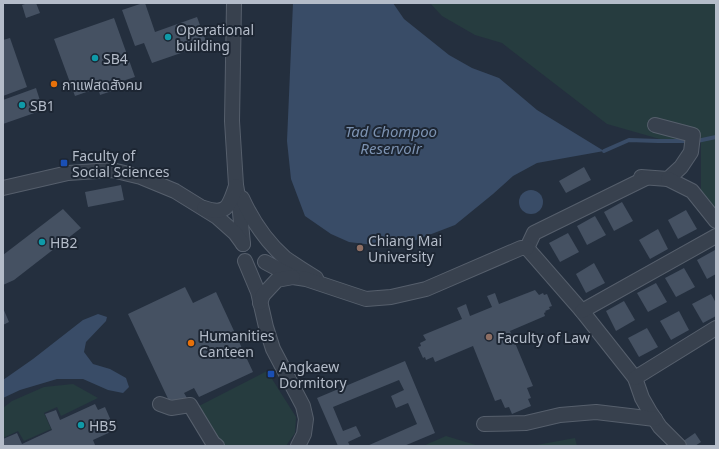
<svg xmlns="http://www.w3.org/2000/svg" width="719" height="449" font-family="'Noto Sans','Noto Sans Thai',sans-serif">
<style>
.green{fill:#263c3f}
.water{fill:#394c67}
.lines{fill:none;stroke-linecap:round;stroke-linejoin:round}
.stream{stroke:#394c67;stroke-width:4}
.building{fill:#455162}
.minor-casing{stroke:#565f6c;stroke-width:16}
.minor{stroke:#38414e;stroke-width:14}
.culture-dot{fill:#0f9aa8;stroke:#1d2633;stroke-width:1.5}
.food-dot{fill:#e8710a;stroke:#1d2633;stroke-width:1.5}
.transit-dot{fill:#1a4fb4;stroke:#1d2633;stroke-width:1.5}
.education-dot{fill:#8d6e63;stroke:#1d2633;stroke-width:1.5}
.labels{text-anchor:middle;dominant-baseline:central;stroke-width:4;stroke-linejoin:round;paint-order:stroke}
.poi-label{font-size:14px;fill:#b4bcc9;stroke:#1d2633;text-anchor:start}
.water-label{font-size:15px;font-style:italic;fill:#7c92b1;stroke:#1d2633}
</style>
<rect width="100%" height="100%" fill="#242f3e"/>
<g class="green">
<polygon points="430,3 716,3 716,224 701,207 701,139 663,140 607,124 502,43 475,35 442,16"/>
<polygon points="267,371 296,417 295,433 286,446 223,446 195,408"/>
<polygon points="73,384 98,398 61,416 57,407 44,413 51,429 24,441 18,431 3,438 3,408 12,401 44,387"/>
<polygon points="446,436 479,446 423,446"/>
<polygon points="575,438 577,446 531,446"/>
</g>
<g class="water">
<polygon points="293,3 393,3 404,19 449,55 472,68 499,78 537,110 604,151 537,163 513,176 493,194 455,225 408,243 373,245 349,242 331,234 305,216 291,179 287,141"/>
<circle cx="531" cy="202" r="12"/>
<polygon points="98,314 107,317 106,321 86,342 84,352 93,364 110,369 126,378 129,387 123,393 108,390 83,379 57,379 20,390 3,398 3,380 33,359 83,320"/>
</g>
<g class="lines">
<polyline class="stream" points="604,151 629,140 658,141 697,141 716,137"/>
</g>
<g class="building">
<polygon points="28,3 36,3 40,13 26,18 22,5"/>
<polygon points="143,3 145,3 155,32 197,17 207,44 152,63 144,43 135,46 122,10"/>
<polygon points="114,18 135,77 110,85 112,91 100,95 98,88 75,96 54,39"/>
<polygon points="10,38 27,87 3,96 3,40"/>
<polygon points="36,88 43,110 3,124 3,100"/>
<polygon points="584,167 591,180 566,193 559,181"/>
<polygon points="121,185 124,200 88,207 85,192"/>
<polygon points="622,202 633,221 614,231 604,212"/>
<polygon points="63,209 81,228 14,280 3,285 3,255"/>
<polygon points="686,210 697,229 678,239 668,220"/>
<polygon points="595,216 606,235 587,245 577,226"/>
<polygon points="658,229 668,249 650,259 639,240"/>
<polygon points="568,233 579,252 560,262 549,243"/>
<polygon points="715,250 716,274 707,279 697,260"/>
<polygon points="594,263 605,283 586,293 576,274"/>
<polygon points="684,268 695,287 676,297 665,278"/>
<polygon points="656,283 667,302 648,312 637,293"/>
<polygon points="185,287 193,303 216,292 253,372 199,397 194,388 184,393 187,398 171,405 128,314"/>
<polygon points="535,290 539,295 543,293 544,295 547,294 552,306 549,307 550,309 545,311 546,312 544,313 545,316 510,331 533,386 527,388 531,398 528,399 531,406 512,414 509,407 505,408 501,399 495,401 473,346 435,362 433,357 426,360 425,357 423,358 418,347 421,346 420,343 426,340 423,335 462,319 457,308 466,304 470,316 492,307 487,296 495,293 499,304"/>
<polygon points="711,294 716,303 716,316 703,323 692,304"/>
<polygon points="624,301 635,320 616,331 606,311"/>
<polygon points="3,308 9,322 3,325"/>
<polygon points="679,311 689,330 671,340 660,321"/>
<polygon points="647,328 658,347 639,357 628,338"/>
<polygon points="405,361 435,433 404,446 367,446 417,424 408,403 396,408 391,396 404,390 399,380 333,407 343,431 356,426 361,436 348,442 350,446 338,446 317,398"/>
<polygon points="95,404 98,410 105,407 115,430 93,440 95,445 3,446 3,439 17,433 22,444 52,430 45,414 56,410 60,420"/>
<polygon points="695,433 701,442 695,446 685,446 682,442"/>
</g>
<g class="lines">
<defs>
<g id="minor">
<polyline points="234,3 232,121 236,185 239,202 243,244"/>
<polyline points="641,177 668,179 681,167 691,152 693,135 655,125"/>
<polyline points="668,179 692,191 716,221"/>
<polyline points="3,188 68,173 112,170 141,177 175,191 217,217 235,233 243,244"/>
<path d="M 242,198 C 252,220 267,242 285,258 C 295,265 306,272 316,278"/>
<path d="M 204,208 C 228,216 229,205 236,186"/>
<polyline points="527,248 582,311 635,378 642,398 650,412 660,427 679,446"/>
<polyline points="527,248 534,233 646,178"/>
<polyline points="245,261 258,292 266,327 273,349 303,406 306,419 304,434 298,446"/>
<polyline points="265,262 293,277 306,279 366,299 391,297 426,289 521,248 527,248"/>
<polyline points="260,303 263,295 277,280 293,277"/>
<polyline points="582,311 716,236"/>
<polyline points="635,378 716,328"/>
<polyline points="160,404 171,408 190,405 213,443 217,446"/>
<polyline points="484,424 526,423 560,415 596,412 655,419"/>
</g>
</defs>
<use href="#minor" class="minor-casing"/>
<use href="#minor" class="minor"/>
</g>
<g class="culture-dot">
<circle cx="168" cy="37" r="4"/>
<circle cx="95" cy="58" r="4"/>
<circle cx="22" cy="105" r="4"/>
<circle cx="42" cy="242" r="4"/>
<circle cx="81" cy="425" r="4"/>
</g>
<g class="food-dot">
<circle cx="54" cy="84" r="4"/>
<circle cx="191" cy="343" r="4"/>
</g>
<g class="transit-dot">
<rect x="60" y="159" width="8" height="8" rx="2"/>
<rect x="267" y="370" width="8" height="8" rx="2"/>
</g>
<g class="education-dot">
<circle cx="360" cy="248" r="4"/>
<circle cx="489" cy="337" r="4"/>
</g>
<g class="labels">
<g class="poi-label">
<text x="176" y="29">Operational<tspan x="176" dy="16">building</tspan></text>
<text x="103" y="58">SB4</text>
<text x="62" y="84">กาแฟสดสังคม</text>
<text x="30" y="105">SB1</text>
<text x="72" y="155">Faculty of<tspan x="72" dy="16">Social Sciences</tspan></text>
<text x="368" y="240">Chiang Mai<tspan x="368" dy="16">University</tspan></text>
<text x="50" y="242">HB2</text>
<text x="199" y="335">Humanities<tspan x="199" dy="16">Canteen</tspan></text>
<text x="497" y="337">Faculty of Law</text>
<text x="279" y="366">Angkaew<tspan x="279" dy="16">Dormitory</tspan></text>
<text x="89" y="425">HB5</text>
</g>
<g class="water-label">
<text x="391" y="131">Tad Chompoo<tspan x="391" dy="17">Reservoir</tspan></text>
</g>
</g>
<rect width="719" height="449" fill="none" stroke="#b4bcc9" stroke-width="8"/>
</svg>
